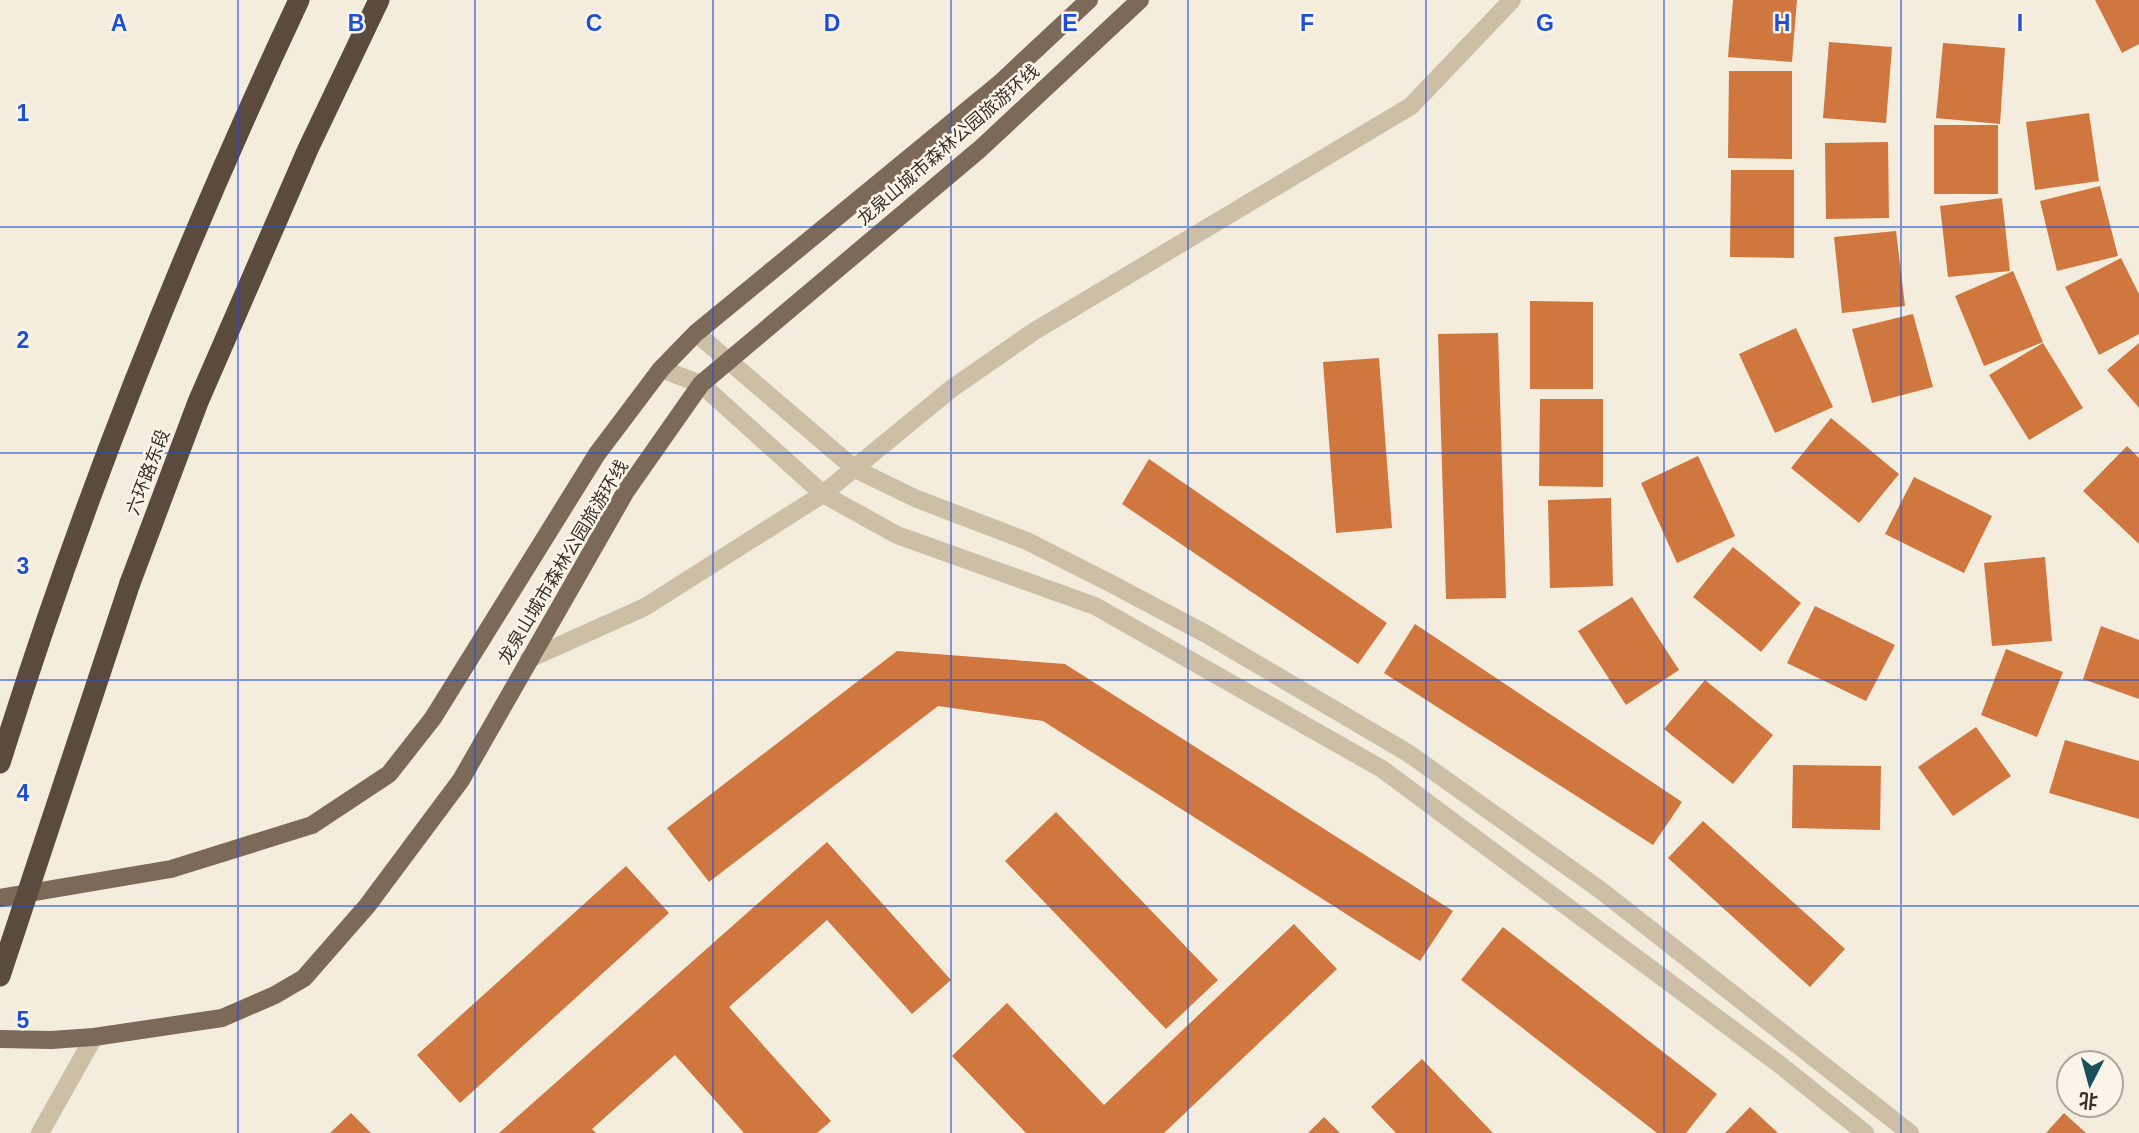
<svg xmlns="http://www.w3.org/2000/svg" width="2139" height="1133" font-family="Arial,'Noto Sans SC',sans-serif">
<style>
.building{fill:#cf773e}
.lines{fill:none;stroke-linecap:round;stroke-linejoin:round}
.minor{stroke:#cdbea6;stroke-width:18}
.major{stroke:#7c6958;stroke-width:18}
.highway{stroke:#5b4b3e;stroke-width:21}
.highway-bridge{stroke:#5b4b3e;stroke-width:21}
.grid{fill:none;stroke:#1d4ed8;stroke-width:2;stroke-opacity:0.55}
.labels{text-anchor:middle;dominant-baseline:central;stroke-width:5;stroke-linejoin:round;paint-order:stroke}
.street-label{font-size:18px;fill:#393028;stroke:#fbf5e9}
.grid-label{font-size:23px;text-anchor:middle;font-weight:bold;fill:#1d4ed8;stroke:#fbf5e9;stroke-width:5;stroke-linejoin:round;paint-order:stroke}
</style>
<rect width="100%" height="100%" fill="#f4ecdc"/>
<g class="building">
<polygon points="1733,0 1797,0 1792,62 1728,57"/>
<polygon points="2095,0 2139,0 2139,44 2122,53"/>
<polygon points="1829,42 1892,47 1886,123 1823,118"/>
<polygon points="1943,43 2005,48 2000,124 1936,118"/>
<polygon points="1729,71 1792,71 1792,159 1728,158"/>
<polygon points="2089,113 2099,181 2035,190 2026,122"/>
<rect x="1934" y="125" width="64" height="69"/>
<polygon points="1888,142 1889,218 1826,219 1825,143"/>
<polygon points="1731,170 1794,170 1794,258 1730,257"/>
<polygon points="2100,186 2118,256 2057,271 2040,201"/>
<polygon points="2002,198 2010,271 1948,277 1940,206"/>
<polygon points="1896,231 1905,306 1842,313 1834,237"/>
<polygon points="2121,258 2139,294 2139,334 2099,355 2065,287"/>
<polygon points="2013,271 2043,342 1984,366 1955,296"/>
<polygon points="1530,301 1593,302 1593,389 1530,389"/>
<polygon points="1913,314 1933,387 1872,403 1852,329"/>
<polygon points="1796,328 1833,407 1775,433 1739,354"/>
<polygon points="1498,333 1506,598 1446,599 1438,334"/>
<polygon points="2043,343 2083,408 2029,440 1989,375"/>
<polygon points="2139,343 2139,408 2107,370"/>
<polygon points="1379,358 1392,528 1336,533 1323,362"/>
<polygon points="1540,399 1603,399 1603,487 1539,486"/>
<polygon points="1831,418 1899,474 1859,523 1791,468"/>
<polygon points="2127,446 2139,458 2139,544 2083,491"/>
<polygon points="1698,456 1735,536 1677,563 1641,483"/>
<polygon points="1149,459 1387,623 1358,664 1122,504"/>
<polygon points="1914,477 1992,516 1964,573 1885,534"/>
<polygon points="1611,498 1613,586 1550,588 1548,500"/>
<polygon points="1733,547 1801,603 1761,652 1693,597"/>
<polygon points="2045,557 2052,641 1992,646 1984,563"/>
<polygon points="1632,597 1679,670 1626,705 1578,631"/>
<polygon points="1815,606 1895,645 1866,701 1787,663"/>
<polygon points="1415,624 1682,802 1653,845 1384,673"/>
<polygon points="2101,626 2139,640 2139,699 2083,679"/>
<polygon points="2006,649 2063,672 2037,737 1981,715"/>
<polygon points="897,651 1065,664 1453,911 1420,961 1043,721 938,706 709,882 667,828"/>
<polygon points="1705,680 1773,735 1733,784 1664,729"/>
<polygon points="1976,727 2011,776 1953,816 1918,767"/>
<polygon points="2065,740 2139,761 2139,819 2049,793"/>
<polygon points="1793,765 1881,766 1880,830 1792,828"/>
<polygon points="1056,812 1218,980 1166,1029 1005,861"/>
<polygon points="1703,821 1845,949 1810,987 1668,858"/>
<polygon points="827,842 951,980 912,1014 827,920 729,1007 831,1121 817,1133 744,1133 675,1055 592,1129 596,1133 499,1133"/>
<polygon points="626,866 669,913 460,1103 417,1055"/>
<polygon points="1294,924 1337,969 1164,1133 1026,1133 952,1056 1007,1003 1104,1105"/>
<polygon points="1503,927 1717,1094 1686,1133 1657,1133 1461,980"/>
<polygon points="1422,1059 1493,1133 1396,1133 1371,1107"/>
<polygon points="1750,1107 1778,1133 1725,1133"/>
<polygon points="351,1113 371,1133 330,1133"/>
<polygon points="2064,1113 2086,1133 2046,1133"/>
<polygon points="1324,1117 1340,1133 1308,1133"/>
</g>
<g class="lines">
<g class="minor">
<polyline points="696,333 855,469 917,499 1027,541 1110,583 1206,634 1408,753 1599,889 1910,1133"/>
<polyline points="661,369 701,384 823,494 897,535 1095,606 1382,769 1779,1064 1865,1133"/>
<polyline points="529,659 645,607 823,494 951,389 1033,332 1411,106 1512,0"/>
<polyline points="40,1133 94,1037"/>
</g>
<g class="major">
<polyline points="0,898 171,869 312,825 389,774 433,718 597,454 661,369 696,333 999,84 1089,0"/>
<polyline points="0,1039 51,1040 94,1037 222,1018 275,995 304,978 367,906 461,780 626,491 701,384 980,149 1140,0"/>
</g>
<g class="highway">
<polyline points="130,583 198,402 308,149 379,0"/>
<path d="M 0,763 C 81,503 183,247 299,0"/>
</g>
<polyline class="highway-bridge" points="0,976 130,583"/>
</g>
<path class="grid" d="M 238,0 L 238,1133M 475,0 L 475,1133M 713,0 L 713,1133M 951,0 L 951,1133M 1188,0 L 1188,1133M 1426,0 L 1426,1133M 1664,0 L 1664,1133M 1901,0 L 1901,1133M 0,227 L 2139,227M 0,453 L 2139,453M 0,680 L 2139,680M 0,906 L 2139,906"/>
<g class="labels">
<g class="street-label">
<text transform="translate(948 145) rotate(-41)">龙泉山城市森林公园旅游环线</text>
<text transform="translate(148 472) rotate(-69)">六环路东段</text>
<text transform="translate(563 562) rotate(-59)">龙泉山城市森林公园旅游环线</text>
</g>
</g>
<g class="grid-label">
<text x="119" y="31">A</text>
<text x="356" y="31">B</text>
<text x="594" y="31">C</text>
<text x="832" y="31">D</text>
<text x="1070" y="31">E</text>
<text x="1307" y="31">F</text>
<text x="1545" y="31">G</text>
<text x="1782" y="31">H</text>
<text x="2020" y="31">I</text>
<text x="23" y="121">1</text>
<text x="23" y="348">2</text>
<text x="23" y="574">3</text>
<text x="23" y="801">4</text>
<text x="23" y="1028">5</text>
</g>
<g transform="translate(2090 1084) rotate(186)"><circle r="33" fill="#fbf5e9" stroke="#ada69c" stroke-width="2"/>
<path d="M0-5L12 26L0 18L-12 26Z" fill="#1a505e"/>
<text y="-10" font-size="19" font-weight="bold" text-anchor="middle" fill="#393028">北</text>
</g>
</svg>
